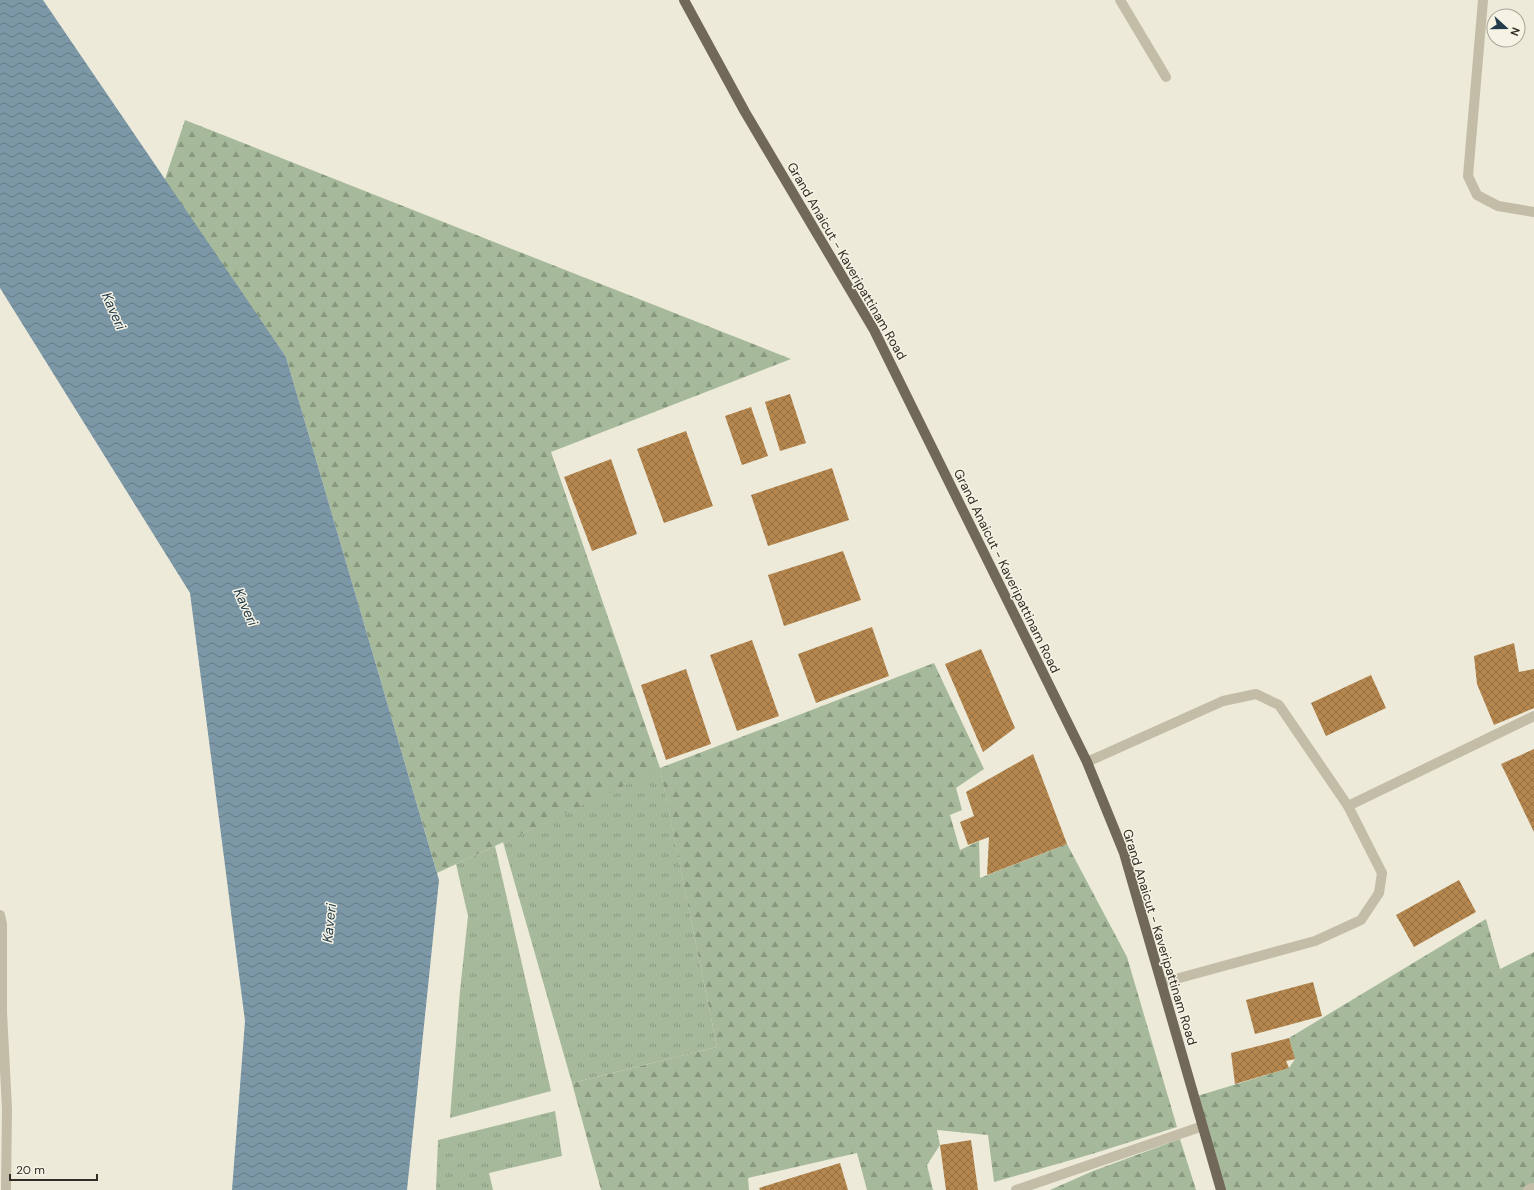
<svg xmlns="http://www.w3.org/2000/svg" width="1534" height="1190" font-family="'DM Sans',sans-serif">
<style>
.grass{fill:url(#grass-tufts)}
.forest{fill:url(#forest-firs)}
.water{fill:url(#water-waves)}
.building{fill:url(#building-cross-hatch)}
.lines{fill:none;stroke-linecap:round;stroke-linejoin:round}
.street{stroke:#c3bca7;stroke-width:10}
.primary{stroke:#716859;stroke-width:10}
.labels{text-anchor:middle;dominant-baseline:central;stroke-width:3;stroke-linejoin:round;paint-order:stroke}
.street-label{font-size:13px;fill:#312d26;stroke:#f6f3e4}
.water-label{font-size:14px;font-style:italic;fill:#223c4c;stroke:#f6f3e4}
</style>
<defs>
<pattern id="grass-tufts" width="24" height="20" patternUnits="userSpaceOnUse"><rect width="24" height="20" fill="#a6ba9b"/><path d="M3 7l-1-3M5 7V3M7 7l1-3M15 17l-1-3M17 17v-4M19 17l1-3" fill="none" stroke="#88987e"/></pattern>
<pattern id="forest-firs" width="22" height="20" patternUnits="userSpaceOnUse"><rect width="22" height="20" fill="#a6ba9b"/><path d="M5 1l3.5 6h-7zM16 11l3.5 6h-7z" fill="#88987e"/></pattern>
<pattern id="water-waves" width="16" height="10" patternUnits="userSpaceOnUse"><rect width="16" height="10" fill="#7c97a6"/><path d="M0 5q4-4 8 0t8 0" fill="none" stroke="#667c87"/></pattern>
<pattern id="building-cross-hatch" width="8" height="8" patternUnits="userSpaceOnUse"><rect width="8" height="8" fill="#b5874f"/><path d="M0 0l8 8M0 8l8-8" fill="none" stroke="#946f41"/></pattern>
</defs>
<rect width="100%" height="100%" fill="#edead9"/>
<g class="grass">
<polygon points="660,768 717,1047 572,1083 503,842"/>
<polygon points="495,846 551,1091 450,1118 460,991 468,916 456,864"/>
<polygon points="555,1111 562,1156 489,1173 493,1190 436,1190 438,1140"/>
</g>
<g class="forest">
<polygon points="185,120 791,359 551,452 660,768 934,663 984,769 956,788 962,810 950,815 960,850 979,841 980,878 1067,844 1127,957 1177,1127 1092,1154 994,1182 988,1135 937,1130 940,1145 927,1165 933,1190 867,1190 857,1153 748,1178 749,1190 601,1190 572,1083 717,1047 660,769 437,873 286,357 164,182"/>
<polygon points="1486,919 1500,969 1534,952 1534,1190 1225,1190 1194,1097 1289,1068 1295,1059 1289,1038"/>
<polygon points="1180,1139 1196,1190 1050,1190 1093,1171"/>
</g>
<polygon class="water" points="0,0 43,0 286,357 439,880 407,1190 232,1190 245,1021 190,593 0,288"/>
<g class="building">
<polygon points="790,394 806,443 780,451 765,402"/>
<polygon points="751,407 768,456 742,465 725,416"/>
<polygon points="686,431 713,506 664,523 637,449"/>
<polygon points="611,459 637,534 592,551 564,477"/>
<polygon points="832,468 849,520 768,546 751,495"/>
<polygon points="843,551 861,600 784,626 768,575"/>
<polygon points="872,627 889,676 816,703 798,654"/>
<polygon points="752,640 779,716 737,731 710,655"/>
<polygon points="1514,643 1519,672 1534,669 1534,708 1494,725 1477,684 1474,656"/>
<polygon points="981,649 1015,728 983,752 945,664"/>
<polygon points="686,669 711,744 666,760 641,685"/>
<polygon points="1371,675 1386,708 1326,736 1311,703"/>
<polygon points="1534,749 1534,832 1501,764"/>
<polygon points="1033,754 1067,844 987,875 989,837 968,845 960,822 974,816 966,792"/>
<polygon points="1459,880 1476,912 1414,947 1396,915"/>
<polygon points="1313,982 1322,1016 1255,1034 1246,1000"/>
<polygon points="1289,1038 1295,1059 1286,1061 1289,1068 1235,1084 1231,1053"/>
<polygon points="971,1140 978,1190 946,1190 940,1145"/>
<polygon points="840,1163 848,1190 760,1190 759,1188"/>
</g>
<g class="lines">
<g class="street">
<polyline points="1120,0 1166,77"/>
<polyline points="1483,0 1468,176 1477,195 1498,206 1534,212"/>
<polyline points="1087,762 1223,701 1256,694 1279,705 1348,806 1382,873 1379,893 1361,920 1315,941 1161,983"/>
<polyline points="1348,806 1534,716"/>
<polyline points="0,915 2,924 2,1012 7,1109 6,1190"/>
<polyline points="1016,1190 1203,1126"/>
<polyline points="1528,1190 1532,1188"/>
</g>
<polyline class="primary" points="684,0 745,112 874,330 1087,762 1124,853 1221,1190"/>
</g>
<g class="labels">
<g class="street-label">
<text transform="translate(847 261) rotate(60)">Grand Anaicut - Kaveripattinam Road</text>
<text transform="translate(1007 571) rotate(64)">Grand Anaicut - Kaveripattinam Road</text>
<text transform="translate(1160 937) rotate(73)">Grand Anaicut - Kaveripattinam Road</text>
</g>
<g class="water-label">
<text transform="translate(114 311) rotate(66)">Kaveri</text>
<text transform="translate(246 607) rotate(66)">Kaveri</text>
<text transform="translate(329 923) rotate(-84)">Kaveri</text>
</g>
</g>
<g transform="translate(1506 28) rotate(111)"><circle r="19" fill="#f6f3e4" stroke="#a7a498"/>
<path d="M0-3L7 15L0 10L-7 15Z" fill="#223c4c"/>
<text y="-6" font-size="11" font-weight="bold" text-anchor="middle" fill="#312d26">N</text>
</g>
<path d="M10 1174v6h87v-6" fill="none" stroke="#312d26" stroke-width="2"/>
<text x="16" y="1174" font-size="12" fill="#312d26" stroke="#f6f3e4" stroke-width="3" paint-order="stroke">20 m</text>
</svg>
